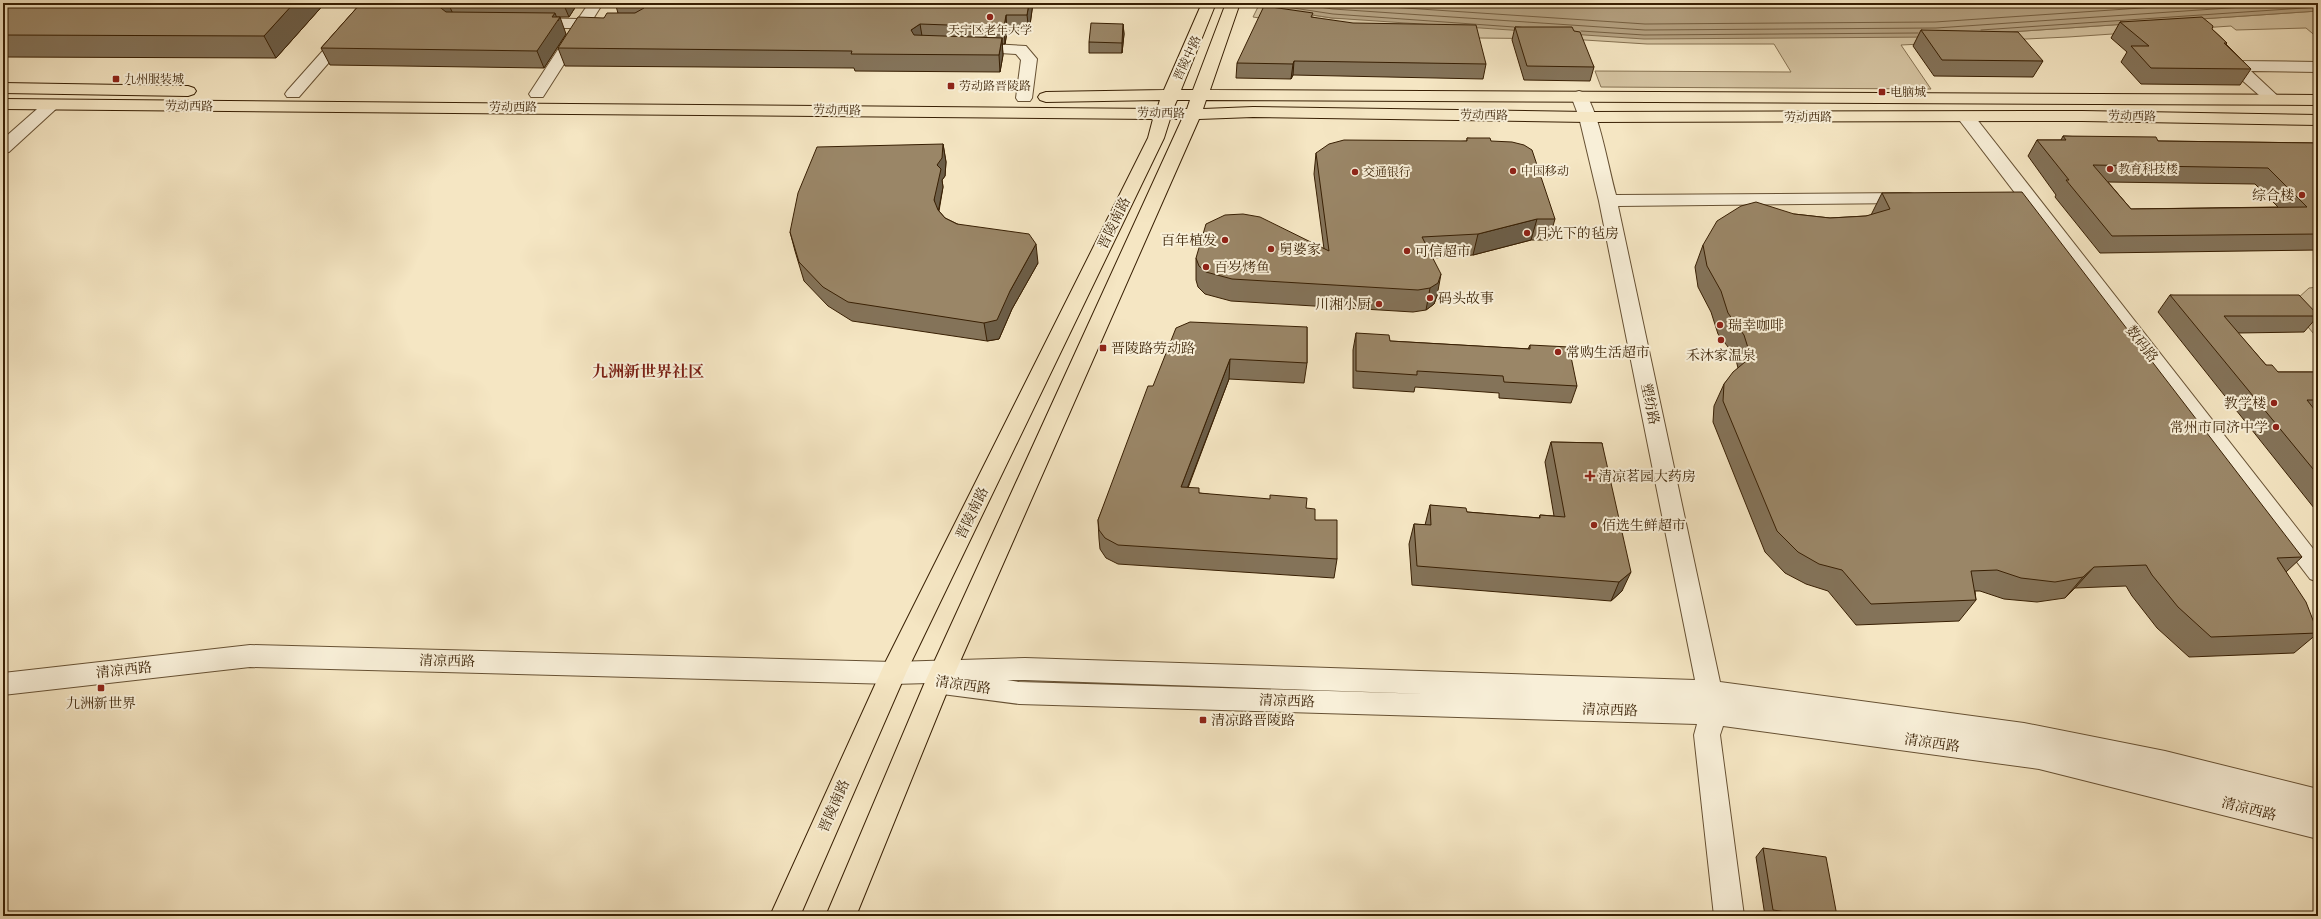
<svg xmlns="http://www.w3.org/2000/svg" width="2321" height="919" font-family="'IM FELL French Canon','Noto Serif SC',serif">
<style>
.green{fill:#d5c4a2;stroke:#867252}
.water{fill:#b5a282;stroke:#836e4f}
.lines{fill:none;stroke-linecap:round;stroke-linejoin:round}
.shore{stroke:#766042;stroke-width:1}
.ferry{stroke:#644d2f;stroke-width:1;stroke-dasharray:4 3;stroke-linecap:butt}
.minor-casing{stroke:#675133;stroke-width:2}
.major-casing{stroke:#381f03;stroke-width:2}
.minor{fill:#f8efd8;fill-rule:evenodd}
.major{fill:#f5e6c3;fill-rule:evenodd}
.wall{fill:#847359;stroke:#381f03;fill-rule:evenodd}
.shaded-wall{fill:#6c5e48;stroke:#381f03}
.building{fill:#9a8667;stroke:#381f03;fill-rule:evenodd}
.poi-dot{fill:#8f2418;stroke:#f8efd8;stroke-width:1.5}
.labels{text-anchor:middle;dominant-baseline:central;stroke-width:4;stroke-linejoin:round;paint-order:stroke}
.far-poi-label{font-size:12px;fill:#381f03;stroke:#f8efd8;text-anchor:start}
.far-street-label{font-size:12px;fill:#381f03;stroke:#f8efd8}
.poi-label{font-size:14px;fill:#381f03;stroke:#f8efd8;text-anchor:start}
.street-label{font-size:14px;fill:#381f03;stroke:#f8efd8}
.quarter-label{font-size:16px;font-weight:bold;fill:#7a1f14;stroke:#f8efd8}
</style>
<rect width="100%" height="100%" fill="#f5e6c3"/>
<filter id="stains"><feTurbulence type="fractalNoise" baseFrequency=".005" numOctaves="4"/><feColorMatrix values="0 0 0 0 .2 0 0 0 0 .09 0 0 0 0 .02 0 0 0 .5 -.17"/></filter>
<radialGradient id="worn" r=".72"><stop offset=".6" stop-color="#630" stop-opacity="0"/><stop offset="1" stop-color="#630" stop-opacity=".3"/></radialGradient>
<g class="green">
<polygon points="1258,7 1332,18 1936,37 2318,11 2318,38 2306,28 2236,30 2231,26 2068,37 1901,45 1931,89 1601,87 1595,71 1791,72 1774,44 1647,44 1569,39 1384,37 1253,17"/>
<polygon points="2318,287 2318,339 2299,316 2297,299 2309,288"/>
</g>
<polygon class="water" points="1235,3 2318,3 2318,11 1936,37 1644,39 1332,18"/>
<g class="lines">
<g class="shore">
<polyline points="1260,3 1333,14 1514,27"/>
<polyline points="1292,3 1333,9 1645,30 1936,28 2302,3"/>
<polyline points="1330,3 1645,24 1935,22 2215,3"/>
<polyline points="1981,30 2318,7"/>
<polyline points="1581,31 1644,35 1918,33"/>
</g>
<polyline class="ferry" points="1571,3 1634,7 1887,6 1933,3"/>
<defs>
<g id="minor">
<polygon points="352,3 371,3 376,8 299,97 287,97 285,94 287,91 360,9"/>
<polygon points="589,3 603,3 593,19 608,21 611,24 603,29 587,28 543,97 531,97 529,94 572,28 532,28 524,23 532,18 578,19"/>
<polygon points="973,43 1026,46 1037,59 1032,98 1030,101 1018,101 1016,98 1021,60 1016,54 967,51 965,48 967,45"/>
<polygon points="2224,51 2230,53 2239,61 2318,62 2318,72 2251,71 2282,100 2280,103 2268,103 2218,59 2216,56 2218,53"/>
<path d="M 1579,91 L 1585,93 C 1600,115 1608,167 1616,195 L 1908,193 L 1914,194 L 1917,198 L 1914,202 L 1908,203 L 1618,206 L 1720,682 L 2024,723 L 2165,751 L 2318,789 L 2318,839 L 2039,769 L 1723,726 L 1720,735 L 1744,916 L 1714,916 L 1694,735 L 1697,724 L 1019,704 L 942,694 L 933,691 L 929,683 L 893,684 L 250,667 L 3,695 L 3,673 L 250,645 L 893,662 L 1025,658 L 1695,680 L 1599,201 L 1579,117 L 1571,96 L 1573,93 ZM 1007,680 L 1025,680 L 1428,694 L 1019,682 Z"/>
<polygon points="51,100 57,102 59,105 57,108 9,152 3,153 3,139 45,102"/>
<polygon points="1966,112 1972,113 2318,555 2318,582 2310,579 1960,121 1958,117 1960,113"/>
</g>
<g id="major">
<path d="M 1202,3 L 1216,3 L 1181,90 L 1193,90 L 1226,3 L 1240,3 L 1210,90 L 2318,95 L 2318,105 L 1206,100 L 1203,109 L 1253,107 L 1587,112 L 2082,111 L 2318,115 L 2318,125 L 2082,121 L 1587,122 L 1253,117 L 1199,119 L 951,682 L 856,916 L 826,916 L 925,682 L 1182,119 L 1170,119 L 1164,138 L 906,673 L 800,916 L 770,916 L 884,665 L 1148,138 L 1153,119 L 3,109 L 3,99 L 1157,109 L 1160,100 L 1046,102 L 1040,100 L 1038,97 L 1040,94 L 1046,92 L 1164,90 ZM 1177,100 L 1190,100 L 1187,109 L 1173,109 Z"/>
<polygon points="3,83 188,86 194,88 196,91 194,94 188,96 3,93"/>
</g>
</defs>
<use href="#minor" class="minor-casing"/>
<use href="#major" class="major-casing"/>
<use href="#minor" class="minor"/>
<use href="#major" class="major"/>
</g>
<g class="wall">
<polygon points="3,3 325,3 276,58 3,57"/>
<polygon points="361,3 578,3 569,17 556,17 566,34 544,68 330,65 321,48"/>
<polygon points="615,3 1033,3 1029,32 1007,32 1005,44 1002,44 1003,55 1000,72 855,71 854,68 565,66 558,48 604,18 618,13"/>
<polygon points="1312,17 1486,64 1483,79 1293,75 1291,79 1236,78 1237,63"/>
<polygon points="2120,22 2212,29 2227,43 2226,44 2251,69 2240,85 2141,84 2121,62 2127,52 2111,38"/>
<polygon points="1123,24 1124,34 1122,53 1089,53 1089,42"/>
<polygon points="1515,27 1574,31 1594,67 1590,81 1524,80 1512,40"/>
<polygon points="1921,30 2043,61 2033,77 1934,76 1913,46"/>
<path d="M 2063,136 L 2158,141 L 2318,143 L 2318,250 L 2100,253 L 2055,197 L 2056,195 L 2028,156 L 2037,140 L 2061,140 ZM 2108,182 L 2255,184 L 2278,207 L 2131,209 Z"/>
<polygon points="1467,138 1491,141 1555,219 1549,240 1531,240 1473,255 1433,258 1437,296 1434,304 1426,310 1413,312 1231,301 1205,294 1198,287 1196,280 1196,258 1324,249 1314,174 1316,153 1467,141"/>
<polygon points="943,144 946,162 945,176 942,180 943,187 939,211 945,218 1038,263 1012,309 999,339 987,341 852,321 828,306 804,281 795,251 790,232"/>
<polygon points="1882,193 2302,557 2286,572 2318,633 2294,653 2189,657 2157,628 2132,596 2126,586 2075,588 2065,598 2037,602 2004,599 1980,591 1975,591 1976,600 1959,621 1856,625 1828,591 1806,584 1785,573 1765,552 1713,422 1714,406 1724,384 1738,368 1735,356 1718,334 1711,312 1698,287 1695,267 1703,245 1794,214 1830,218 1866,216 1871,215"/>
<polygon points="2170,295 2318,315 2318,316 2304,332 2238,333 2266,365 2278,372 2318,372 2318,513 2158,312"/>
<polygon points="1307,327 1307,363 1304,383 1229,379 1188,488 1199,493 1306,508 1315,520 1337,559 1334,578 1118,564 1106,558 1100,549 1099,539 1098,520 1153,386"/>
<polygon points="1356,333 1390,341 1528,349 1530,345 1577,386 1571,403 1499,398 1499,393 1415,387 1414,392 1353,388 1353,350"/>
<polygon points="1551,442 1602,443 1622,591 1611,601 1412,585 1409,544 1414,524 1425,525 1430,505 1467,512 1539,518 1540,515 1554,516 1545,462"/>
<polygon points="1763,848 1837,916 1765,916 1756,857"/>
</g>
<g class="shaded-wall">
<polygon points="294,3 325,3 276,58 264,36"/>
<polygon points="440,3 448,3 454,16 445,22 437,5"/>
<polygon points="563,3 578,3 569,17"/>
<polygon points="1029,3 1033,3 1029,32 1027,15"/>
<polygon points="555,13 558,21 560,17 566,34 544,68 537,51 552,17"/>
<polygon points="1006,15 1007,32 1005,44 1004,27"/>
<polygon points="920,24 923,42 914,47 911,30"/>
<polygon points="1123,24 1124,34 1122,53 1122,43"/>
<polygon points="1002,38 1003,55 1000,72 999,55"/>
<polygon points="1294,61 1293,75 1291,79 1293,64"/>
<polygon points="943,144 946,162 945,176 942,180 943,187 937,218 934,200 937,165"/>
<polygon points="1537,219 1531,240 1473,255 1478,234"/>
<polygon points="1036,244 1038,263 1012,309 999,339 987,341 984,323 1010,291"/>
<polygon points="1441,274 1437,296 1434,304 1426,310 1430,288"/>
<polygon points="1230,359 1229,379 1180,507 1181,487"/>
<polygon points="2094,567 2075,588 2065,598 2083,577"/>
<polygon points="1631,572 1622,591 1611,601 1619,582"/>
</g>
<g class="building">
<polygon points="3,3 294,3 264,36 3,35"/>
<polygon points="361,3 440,3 437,5 446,12 555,13 552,17 560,17 537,51 321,48"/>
<polygon points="640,3 1029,3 1027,15 1006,15 1004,27 920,24 911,30 914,35 1002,38 999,55 851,54 852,51 558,48 578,17 604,18 607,13 635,13 644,8 644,6"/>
<polygon points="1264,6 1313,13 1311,17 1353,23 1476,25 1486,64 1294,61 1293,64 1237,63"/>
<polygon points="2202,17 2213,26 2212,29 2227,43 2224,43 2251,69 2151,68 2131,46 2149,46 2120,22"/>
<polygon points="1091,23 1123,24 1122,43 1089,42"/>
<polygon points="1515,27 1572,27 1574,31 1580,32 1594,67 1527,66"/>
<polygon points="1921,30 2018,32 2043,61 1942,60"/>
<path d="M 2063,136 L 2156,137 L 2158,141 L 2318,143 L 2318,234 L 2112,236 L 2066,180 L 2069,180 L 2037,140 L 2066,140 ZM 2093,165 L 2268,168 L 2307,207 L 2131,209 Z"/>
<polygon points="1467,138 1490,138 1491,141 1512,142 1524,145 1532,150 1555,219 1537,219 1478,234 1422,237 1441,274 1438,283 1430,288 1418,290 1232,279 1206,272 1199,266 1196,258 1206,224 1225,215 1243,214 1260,217 1329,251 1316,153 1329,144 1344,140 1467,141"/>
<polygon points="943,144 942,158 937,165 941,169 934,200 938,210 945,218 957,224 1029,234 1036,244 1010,291 997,320 984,323 848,302 823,287 799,262 790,232 798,193 817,147"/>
<polygon points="2022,192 2302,557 2277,558 2306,602 2318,633 2211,637 2178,607 2152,575 2146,565 2094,567 2083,577 2055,582 2021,578 1997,570 1971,571 1976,600 1871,604 1842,570 1819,564 1798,552 1777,531 1723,401 1724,384 1733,372 1745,362 1749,351 1744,335 1728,313 1721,291 1707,266 1703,245 1717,221 1741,206 1756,202 1794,214 1830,218 1866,216 1890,209 1882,193"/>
<polygon points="2170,295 2299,295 2318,315 2318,316 2224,316 2266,365 2272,365 2278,372 2318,372 2318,400 2307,400 2318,414 2318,475"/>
<polygon points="1190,322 1307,327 1307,363 1230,359 1181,487 1199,488 1199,493 1270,499 1270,495 1307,498 1306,508 1315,509 1315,520 1337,520 1337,559 1118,545 1105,538 1099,530 1098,520 1148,386 1153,386 1176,328"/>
<polygon points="1356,333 1389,335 1390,341 1530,349 1530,345 1569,347 1577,386 1504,382 1503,376 1417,371 1417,375 1356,371"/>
<polygon points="1551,442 1602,443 1631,572 1619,582 1417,566 1414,524 1431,525 1430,505 1466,508 1467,512 1540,518 1540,515 1565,517"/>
<polygon points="1763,848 1826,857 1837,916 1813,916 1773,910"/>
</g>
<g class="poi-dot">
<circle cx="990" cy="17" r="4"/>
<rect x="112" y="75" width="8" height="8" rx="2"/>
<rect x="947" y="82" width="8" height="8" rx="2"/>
<rect x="1878" y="88" width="8" height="8" rx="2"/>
<circle cx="2110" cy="169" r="4"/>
<circle cx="1513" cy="171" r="4"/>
<circle cx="1355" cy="172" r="4"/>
<circle cx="2302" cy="195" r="4"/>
<circle cx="1527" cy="233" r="4"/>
<circle cx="1225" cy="240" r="4"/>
<circle cx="1271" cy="249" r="4"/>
<circle cx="1407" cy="251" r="4"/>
<circle cx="1206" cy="267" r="4"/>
<circle cx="1430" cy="298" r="4"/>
<circle cx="1379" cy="304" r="4"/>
<circle cx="1720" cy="325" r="4"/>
<circle cx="1721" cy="340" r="4"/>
<rect x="1099" y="344" width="8" height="8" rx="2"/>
<circle cx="1558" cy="352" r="4"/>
<circle cx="2274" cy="403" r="4"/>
<circle cx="2276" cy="427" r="4"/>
<path d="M1588 470h4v4h4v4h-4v4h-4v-4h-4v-4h4z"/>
<circle cx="1594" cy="525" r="4"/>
<rect x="97" y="684" width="8" height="8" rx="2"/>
<rect x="1199" y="716" width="8" height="8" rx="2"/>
</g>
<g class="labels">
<g class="far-poi-label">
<text x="990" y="30" text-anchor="middle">天宁区老年大学</text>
<text x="124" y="79">九州服装城</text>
<text x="959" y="86">劳动路晋陵路</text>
<text x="1890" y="92">电脑城</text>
<text x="2118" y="169">教育科技楼</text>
<text x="1521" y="171">中国移动</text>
<text x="1363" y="172">交通银行</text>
</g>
<g class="far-street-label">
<text transform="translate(1187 58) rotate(-65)">晋陵中路</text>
<text transform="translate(189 106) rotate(1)">劳动西路</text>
<text x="513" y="107">劳动西路</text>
<text transform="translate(837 110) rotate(1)">劳动西路</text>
<text transform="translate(1161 113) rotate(1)">劳动西路</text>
<text transform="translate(1484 115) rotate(1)">劳动西路</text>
<text transform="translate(2132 116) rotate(1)">劳动西路</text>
<text x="1808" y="117">劳动西路</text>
</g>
<g class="poi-label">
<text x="2294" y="195" text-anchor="end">综合楼</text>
<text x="1535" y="233">月光下的毡房</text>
<text x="1217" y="240" text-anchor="end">百年植发</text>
<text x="1279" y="249">舅婆家</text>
<text x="1415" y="251">可信超市</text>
<text x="1214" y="267">百岁烤鱼</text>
<text x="1438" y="298">码头故事</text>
<text x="1371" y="304" text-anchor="end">川湘小厨</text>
<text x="1728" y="325">瑞幸咖啡</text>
<text x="1111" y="348">晋陵路劳动路</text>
<text x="1566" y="352">常购生活超市</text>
<text x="1721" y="355" text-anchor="middle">禾沐家温泉</text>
<text x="2266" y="403" text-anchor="end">教学楼</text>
<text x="2268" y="427" text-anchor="end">常州市同济中学</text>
<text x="1598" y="476">清凉茗园大药房</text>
<text x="1602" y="525">佰选生鲜超市</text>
<text x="101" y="703" text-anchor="middle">九洲新世界</text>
<text x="1211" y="720">清凉路晋陵路</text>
</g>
<g class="street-label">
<text transform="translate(1114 223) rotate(-64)">晋陵南路</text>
<text transform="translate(2142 344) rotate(52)">数码路</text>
<text transform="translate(1650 404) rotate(78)">塑纺路</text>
<text transform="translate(972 513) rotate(-64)">晋陵南路</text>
<text transform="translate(447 661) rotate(1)">清凉西路</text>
<text transform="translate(124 670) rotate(-6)">清凉西路</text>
<text transform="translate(963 685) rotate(8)">清凉西路</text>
<text transform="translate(1287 701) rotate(2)">清凉西路</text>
<text transform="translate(1610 710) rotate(2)">清凉西路</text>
<text transform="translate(1932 743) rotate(8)">清凉西路</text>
<text transform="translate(834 806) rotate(-66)">晋陵南路</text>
<text transform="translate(2249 809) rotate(14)">清凉西路</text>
</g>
<g class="quarter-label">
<text x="648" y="371">九洲新世界社区</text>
</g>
</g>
<rect width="2321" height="919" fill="none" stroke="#f5e6c3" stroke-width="16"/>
<rect x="4" y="4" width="2313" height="911" fill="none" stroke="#381f03" stroke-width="2"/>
<rect x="8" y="8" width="2305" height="903" fill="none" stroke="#381f03"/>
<rect width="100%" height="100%" filter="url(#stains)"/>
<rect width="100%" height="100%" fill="url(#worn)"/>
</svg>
